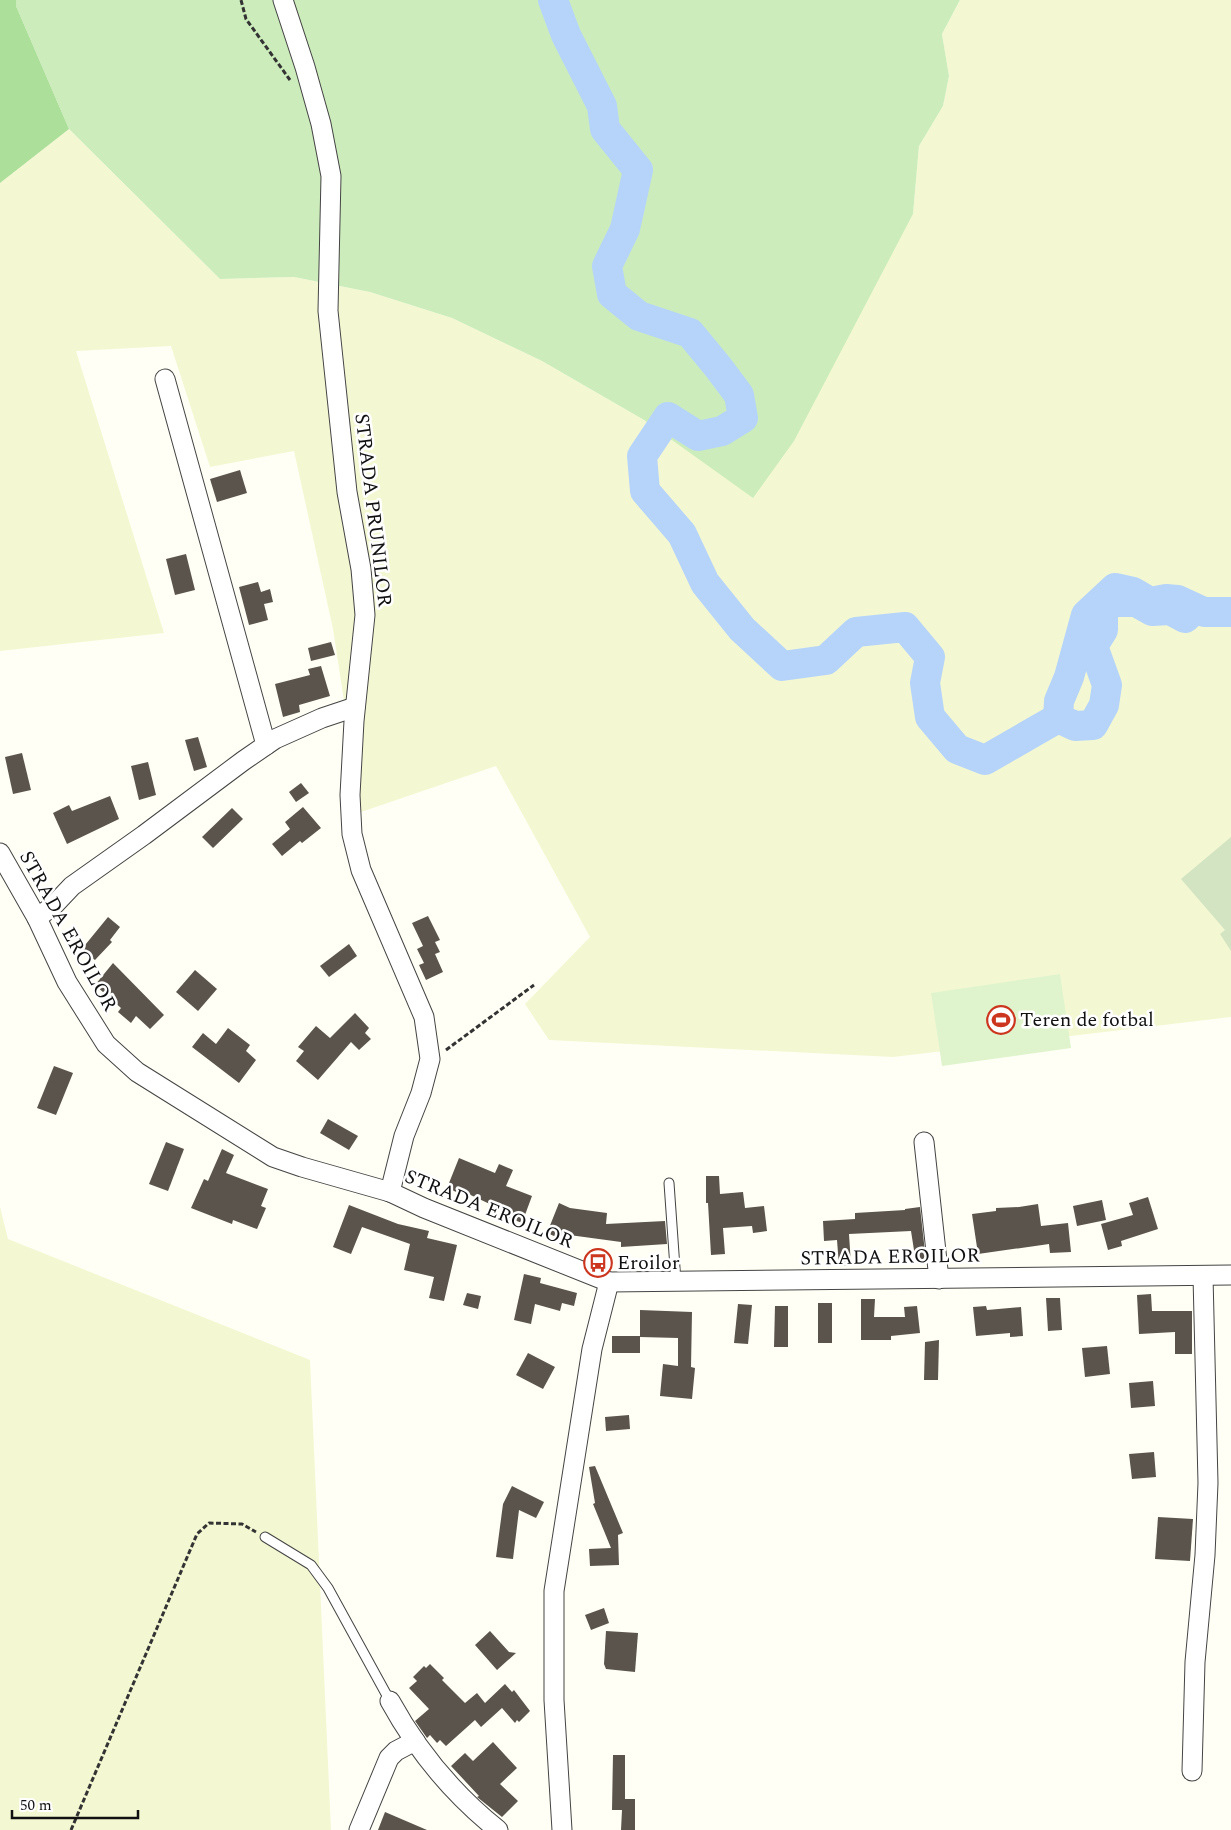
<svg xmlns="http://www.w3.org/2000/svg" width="1231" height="1830" font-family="Spectral,serif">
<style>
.farmland{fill:#f4f8d2}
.green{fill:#ccedbb}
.forest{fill:#acdf99}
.cemetery{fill:#d3e4c2}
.pitch{fill:#dff4cd}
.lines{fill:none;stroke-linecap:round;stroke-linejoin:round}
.river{stroke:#b6d4fa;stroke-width:30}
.building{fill:#5b544c}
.service-casing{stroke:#444;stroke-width:11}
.minor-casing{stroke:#444;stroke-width:21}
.path{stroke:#333;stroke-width:3;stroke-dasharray:5 2.5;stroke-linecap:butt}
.service{stroke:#fff;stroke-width:9}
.minor{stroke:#fff;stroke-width:19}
.labels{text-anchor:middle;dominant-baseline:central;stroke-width:5;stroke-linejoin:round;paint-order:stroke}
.street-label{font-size:20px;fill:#111;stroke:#fff}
.poi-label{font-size:20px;fill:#111;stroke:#fff;text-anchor:start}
</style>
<rect width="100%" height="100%" fill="#fffff5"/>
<g class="farmland">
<polygon points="960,0 1231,0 1231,1017 893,1057 549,1040 525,1004 590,937 496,766 361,812 333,629 294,451 210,467 171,346 76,351 164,633 0,651 0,183 69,129 220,279 294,277 370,292 452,318 542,361 644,420 753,497 913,214 919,146 943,106 949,76 942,34"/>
<polygon points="0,1207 8,1239 310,1360 331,1830 0,1830"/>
</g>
<polygon class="green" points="16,0 960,0 942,34 949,76 943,106 919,146 913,214 794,441 753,498 644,420 542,361 452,318 370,292 294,277 220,279 69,129 16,6"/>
<polygon class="forest" points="0,0 16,0 16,6 69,129 0,183"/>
<polygon class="cemetery" points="1231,837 1231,951 1220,934 1225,930 1181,879"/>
<polygon class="pitch" points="1060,974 1071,1048 942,1066 931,993"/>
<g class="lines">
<g class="river">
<polyline points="553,0 566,35 602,106 605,129 638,170 625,229 607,266 612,294 639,316 690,333 718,367 739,395 743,418 722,431 698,436 668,417 642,456 645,491 682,534 705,583 742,629 782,666 826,660 856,632 905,627 930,657 925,683 930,717 957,749 985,760 1058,718"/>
<polyline points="1195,609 1185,618 1170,610 1152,611 1136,602 1115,602 1103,608 1103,630 1093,646 1107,685 1104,705 1093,725 1075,726 1058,718 1059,701 1069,677 1086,615 1115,588 1133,592 1150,602 1166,599 1178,600 1204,612 1231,612"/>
</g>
</g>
<g class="building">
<polygon points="240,470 247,493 217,502 210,479"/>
<polygon points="186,554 195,590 175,595 166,559"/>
<polygon points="258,582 261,592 270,589 273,602 264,604 268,620 249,625 239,587"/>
<polygon points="331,642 335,655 311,661 308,648"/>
<polygon points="321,666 330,696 299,705 300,712 283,717 275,684 310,675 308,669"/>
<polygon points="198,737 207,767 194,771 185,740"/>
<polygon points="22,753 31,790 13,794 5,757"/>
<polygon points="148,762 156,795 139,800 131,766"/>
<polygon points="301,783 309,793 296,802 289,792"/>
<polygon points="110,796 119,819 67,844 53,813 69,805 72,811"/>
<polygon points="303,807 321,828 302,843 300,841 282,856 272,844 290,829 285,822"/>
<polygon points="232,808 243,819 213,848 202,837"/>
<polygon points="428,916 440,940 435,942 440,952 435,954 443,972 426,980 419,965 424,963 417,949 423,946 412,923"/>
<polygon points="108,917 120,927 110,940 112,942 95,960 81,950"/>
<polygon points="349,944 357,956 329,977 320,966"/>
<polygon points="113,963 164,1015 150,1029 136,1016 131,1023 118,1012 121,1008 95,985"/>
<polygon points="195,970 217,989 198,1011 176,992"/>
<polygon points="355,1013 369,1028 365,1033 371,1039 359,1050 351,1042 318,1080 296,1061 304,1051 298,1047 316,1026 330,1038"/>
<polygon points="228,1028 250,1045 246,1051 256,1060 239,1083 192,1047 203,1033 216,1044"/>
<polygon points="54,1066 73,1073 56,1115 37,1108"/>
<polygon points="328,1119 358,1136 349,1150 320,1133"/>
<polygon points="166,1142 184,1149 168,1191 149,1184"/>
<polygon points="222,1149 234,1155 226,1173 268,1189 261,1206 266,1208 257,1229 233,1220 232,1224 191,1208 204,1179 208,1181"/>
<polygon points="459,1158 495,1173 499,1164 513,1170 506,1186 532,1196 522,1223 507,1217 509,1213 462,1191 461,1194 447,1188"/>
<polygon points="706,1176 719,1176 720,1194 743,1192 745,1208 764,1206 767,1231 753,1233 752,1226 723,1228 725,1254 711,1255 708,1203 706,1203"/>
<polygon points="1148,1197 1158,1229 1121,1241 1122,1246 1108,1250 1101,1224 1133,1215 1129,1203"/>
<polygon points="1102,1200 1106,1220 1077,1226 1073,1206"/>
<polygon points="559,1203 570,1208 607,1213 606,1224 665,1221 667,1244 621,1247 621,1242 562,1234 561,1239 547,1233"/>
<polygon points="1038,1204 1041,1226 1068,1223 1071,1252 1050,1253 1049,1244 978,1254 972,1214 996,1211 996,1208 1019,1207"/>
<polygon points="349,1205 398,1224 429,1231 427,1238 457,1245 444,1301 429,1298 434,1277 404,1270 410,1244 362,1227 351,1254 333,1247"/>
<polygon points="920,1207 926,1261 916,1263 911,1231 849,1234 851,1265 839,1266 837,1240 824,1241 823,1221 855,1219 855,1213 905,1210 905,1209"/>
<polygon points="524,1274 541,1278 540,1283 577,1293 574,1306 562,1303 560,1311 535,1304 531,1324 514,1320"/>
<polygon points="467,1293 481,1296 478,1309 463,1305"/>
<polygon points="1151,1294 1152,1311 1192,1311 1192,1354 1175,1354 1175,1332 1139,1334 1137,1295"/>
<polygon points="1046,1298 1060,1298 1062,1330 1048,1331"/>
<polygon points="861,1299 875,1299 874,1317 905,1317 904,1307 917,1306 920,1333 891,1336 891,1340 861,1340"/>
<rect x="818" y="1303" width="14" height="40"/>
<polygon points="738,1304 752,1305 748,1344 734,1343"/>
<polygon points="775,1306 788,1306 788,1347 774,1347"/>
<polygon points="986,1306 987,1310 1021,1307 1023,1336 1010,1337 1010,1333 976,1336 973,1307"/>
<polygon points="640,1310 692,1312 691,1367 695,1368 692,1399 660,1396 663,1364 678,1366 678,1338 640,1337"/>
<rect x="612" y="1336" width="28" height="17"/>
<polygon points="939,1340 938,1380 924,1380 925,1342"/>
<polygon points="1107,1346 1110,1374 1085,1377 1082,1348"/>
<polygon points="528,1353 555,1367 543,1389 516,1375"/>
<polygon points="1153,1381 1155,1406 1131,1408 1129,1383"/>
<polygon points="629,1415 630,1429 606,1431 605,1417"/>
<polygon points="1154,1452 1156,1477 1132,1479 1129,1454"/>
<polygon points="595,1466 623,1533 618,1535 619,1565 590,1566 589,1549 611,1548 593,1504 595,1503 589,1467"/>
<polygon points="512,1486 544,1502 536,1518 519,1510 513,1559 496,1557 503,1504"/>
<polygon points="1158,1517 1193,1519 1190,1561 1155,1559"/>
<polygon points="604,1608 609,1623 591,1630 585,1615"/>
<polygon points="490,1631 509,1652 516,1653 497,1670 475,1645"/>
<polygon points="606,1631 638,1633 635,1672 606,1669 604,1664"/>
<polygon points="430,1664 444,1678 442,1680 465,1703 477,1693 485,1703 505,1684 512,1692 514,1690 530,1711 519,1722 517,1720 515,1723 502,1708 481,1727 475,1720 446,1746 440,1740 437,1743 430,1735 427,1738 415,1721 429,1709 409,1688 417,1681 413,1677 424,1666 426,1668"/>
<polygon points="493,1742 517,1768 500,1784 518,1801 502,1817 477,1797 479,1796 451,1766 465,1753 473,1761"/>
<polygon points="613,1755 625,1755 625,1799 635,1799 635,1830 621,1830 622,1810 612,1810"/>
<polygon points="385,1812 427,1830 378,1830"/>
</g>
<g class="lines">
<defs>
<g id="service">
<polyline points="669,1183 676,1282"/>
<polyline points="265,1537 311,1565 328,1588 390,1701"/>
</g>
<g id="minor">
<polyline points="283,0 305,67 321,124 331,176 328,311 347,492 361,569 365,615 354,721 350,795 352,834 361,870 424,1017 430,1059 421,1093 404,1136 390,1192"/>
<polyline points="165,379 266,745"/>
<polyline points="0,853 37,918 67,982 106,1044 137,1072 273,1157 302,1167 390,1192 424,1208 609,1282 1231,1275"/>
<polyline points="37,918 54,905 72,886 144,835 243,761 275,739 322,718 355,707"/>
<polyline points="924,1142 939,1279"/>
<path d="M 390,1701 C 418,1752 453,1794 498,1830"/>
<polyline points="1192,1771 1195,1662 1205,1555 1208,1483 1203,1276"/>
<polyline points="359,1830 389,1758 396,1751 415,1741"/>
<polyline points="562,1830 554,1700 554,1591 592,1349 609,1282"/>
</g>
</defs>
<use href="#service" class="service-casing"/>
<use href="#minor" class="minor-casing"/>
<g class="path">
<polyline points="241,0 246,19 290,80"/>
<polyline points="446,1050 534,985"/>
<polyline points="71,1830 197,1534 209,1523 242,1524 256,1532"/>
</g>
<use href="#service" class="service"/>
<use href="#minor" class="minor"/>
</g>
<defs>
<symbol id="stadium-ring" viewBox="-11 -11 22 22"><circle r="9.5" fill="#fff" stroke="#cc351e" stroke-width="1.5"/><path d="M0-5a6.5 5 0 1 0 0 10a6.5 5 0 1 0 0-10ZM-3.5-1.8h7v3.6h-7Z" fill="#cc351e"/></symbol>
<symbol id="bus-ring" viewBox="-11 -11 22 22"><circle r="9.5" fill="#fff" stroke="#cc351e" stroke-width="1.5"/><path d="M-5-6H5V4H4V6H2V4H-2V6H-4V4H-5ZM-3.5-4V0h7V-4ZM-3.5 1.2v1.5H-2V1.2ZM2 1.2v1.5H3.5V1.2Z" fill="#cc351e"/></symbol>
</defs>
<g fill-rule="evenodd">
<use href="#stadium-ring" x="985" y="1004" width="32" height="32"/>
<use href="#bus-ring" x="582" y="1247" width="32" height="32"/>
</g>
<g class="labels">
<g class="street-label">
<text transform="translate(373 510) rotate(83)">STRADA PRUNILOR</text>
<text transform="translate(68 931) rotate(61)">STRADA EROILOR</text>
<text transform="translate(489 1209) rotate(22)">STRADA EROILOR</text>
<text transform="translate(890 1257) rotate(-1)">STRADA EROILOR</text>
</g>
<g class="poi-label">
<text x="1020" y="1020">Teren de fotbal</text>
<text x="617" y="1263">Eroilor</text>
</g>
</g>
<path d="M12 1810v8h126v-8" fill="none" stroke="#111111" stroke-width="2.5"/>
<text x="20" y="1810" font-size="15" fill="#111111" stroke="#ffffff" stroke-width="4" paint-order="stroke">50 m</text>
</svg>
